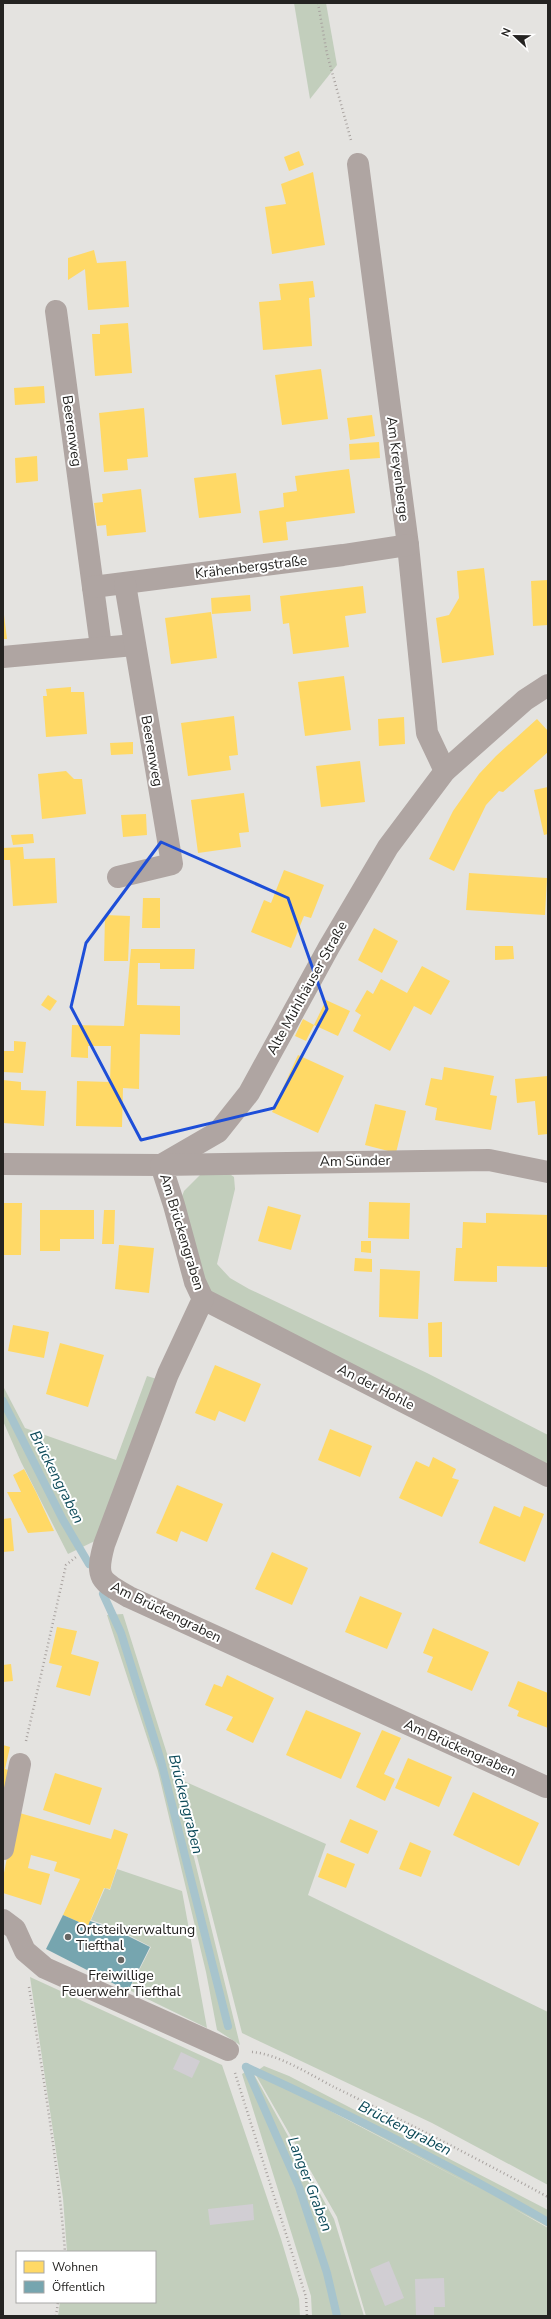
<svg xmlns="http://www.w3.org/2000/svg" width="551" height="2319" font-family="'Nunito Sans',sans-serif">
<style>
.green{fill:#c2cebc}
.homes{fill:#ffd966}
.public{fill:#76a5af}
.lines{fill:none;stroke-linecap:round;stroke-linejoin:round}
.stream{stroke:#a7c4cd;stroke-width:8}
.building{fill:#d1ced3}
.path{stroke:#a8a29f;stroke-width:2.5;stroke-dasharray:1 3;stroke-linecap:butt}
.minor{stroke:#afa5a2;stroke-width:22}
.marked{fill:none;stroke:#1d4ed8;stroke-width:3;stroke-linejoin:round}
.poi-dot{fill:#676664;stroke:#fff;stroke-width:1.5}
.labels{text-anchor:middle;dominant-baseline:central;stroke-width:4;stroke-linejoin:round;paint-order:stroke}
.street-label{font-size:14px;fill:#242321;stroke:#fff}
.poi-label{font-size:14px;fill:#242321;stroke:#fff;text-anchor:start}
.water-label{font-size:15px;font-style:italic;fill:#0b4958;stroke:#fff}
</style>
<rect width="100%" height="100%" fill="#e4e3e0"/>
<g class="green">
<polygon points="294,3 326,3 337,65 310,99"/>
<polygon points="205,1170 224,1170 234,1177 235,1189 217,1264 230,1278 249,1289 427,1373 548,1435 548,1470 207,1294 179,1204 184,1191"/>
<polygon points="147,1376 160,1380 101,1538 68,1554 21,1462 3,1421 3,1386 25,1428 116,1460"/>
<polygon points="123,1614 174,1776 240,2045 217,2030 206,1972 158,1771 107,1615"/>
<polygon points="177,1778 326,1844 308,1895 548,2012 548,2185 432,2123 242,2033"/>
<polygon points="117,1869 182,1891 207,2028 129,1990 151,1947 115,1928 91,1920 105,1888 110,1890"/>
<polygon points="30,1977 222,2065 281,2239 299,2299 300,2316 58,2316 60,2302 155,2302 155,2252 67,2252 63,2198"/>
<polygon points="264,2066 289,2076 548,2210 548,2227 511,2207 548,2228 548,2316 366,2316 337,2217 253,2070 488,2194 257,2071"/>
<polygon points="251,2069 334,2219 364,2316 312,2316 311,2296 242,2074"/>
</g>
<g class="homes">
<polygon points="299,151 304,165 289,171 284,157"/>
<polygon points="313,172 325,245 272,254 265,207 286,204 281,184"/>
<polygon points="94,250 97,263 126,261 129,307 88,310 85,269 68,280 68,258"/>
<polygon points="313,281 315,297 309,298 312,346 263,350 259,302 281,300 279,284"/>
<polygon points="128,323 132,373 95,376 92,334 100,334 100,325"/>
<polygon points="321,369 328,419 282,425 275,375"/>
<polygon points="44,386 45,403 15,405 14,388"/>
<polygon points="144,408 148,457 127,459 128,470 104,472 99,413"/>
<polygon points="372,415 375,436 350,440 347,418"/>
<polygon points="379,442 380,458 350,460 349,444"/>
<polygon points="37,456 38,481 16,483 15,458"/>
<polygon points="349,469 355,513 286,522 288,540 263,543 259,511 284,507 283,493 297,491 295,476"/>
<polygon points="236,473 241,513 199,518 194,478"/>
<polygon points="141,489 146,532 107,536 106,525 97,526 94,503 103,502 102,494"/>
<polygon points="484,568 494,655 442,663 436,618 449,615 459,598 457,571"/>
<polygon points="548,580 548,625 533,626 531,581"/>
<polygon points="363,586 366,613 345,616 349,647 293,654 289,623 283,624 280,596"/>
<polygon points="250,595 251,611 212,614 211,598"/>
<polygon points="3,607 7,639 3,639"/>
<polygon points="211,612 217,658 171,664 165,618"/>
<polygon points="344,676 351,730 305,736 298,682"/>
<polygon points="71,687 71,692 84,692 87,734 46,737 43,696 47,696 46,689"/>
<polygon points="234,716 238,755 229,756 231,770 188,776 181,723"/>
<polygon points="404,717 405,744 379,746 378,719"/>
<polygon points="537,719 548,731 548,752 503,792 499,791 486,805 454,871 429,859 453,811 479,774 496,756"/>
<polygon points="133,742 133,754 111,755 110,743"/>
<polygon points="360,761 365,802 321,807 316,766"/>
<polygon points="66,771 74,779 82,779 86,814 42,819 38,774"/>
<polygon points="548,787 548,834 544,835 534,790"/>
<polygon points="244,793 249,832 239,833 241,847 198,853 191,800"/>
<polygon points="146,814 147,835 123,837 121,815"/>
<polygon points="33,834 34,843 13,845 11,835"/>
<polygon points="23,847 24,859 55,858 57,903 13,906 10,860 3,860 3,848"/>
<polygon points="284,870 324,885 311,918 304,916 291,948 251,932 264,900 271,903"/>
<polygon points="469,873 547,878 545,915 466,910"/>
<polygon points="143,898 160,898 160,928 142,928"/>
<polygon points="105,915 130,916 128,961 104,961"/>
<polygon points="374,928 398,941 382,973 358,960"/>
<polygon points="495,946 513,946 514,959 495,960"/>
<polygon points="131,949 195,949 194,969 160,969 160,963 138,963 137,1005 180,1006 180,1035 140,1034 139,1089 123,1088 122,1127 76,1126 77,1081 110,1082 111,1046 88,1046 88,1058 71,1057 72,1025 124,1026"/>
<polygon points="422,966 450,981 431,1015 414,1006 390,1051 353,1031 361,1015 355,1011 367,990 373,994 381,979 407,993"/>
<polygon points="48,995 57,1001 50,1011 41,1005"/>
<polygon points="326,1000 350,1011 338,1036 314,1025 306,1041 295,1036 303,1019 314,1025"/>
<polygon points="14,1041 26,1042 23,1073 3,1072 3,1051 14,1051"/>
<polygon points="298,1055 344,1076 318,1133 272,1112"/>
<polygon points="444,1067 494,1076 490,1095 497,1096 491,1130 435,1120 437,1108 425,1105 431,1078 442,1080"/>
<polygon points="548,1076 548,1134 538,1135 535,1101 517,1103 515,1079"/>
<polygon points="3,1080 21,1082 21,1090 46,1091 44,1126 3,1123"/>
<polygon points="375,1104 406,1111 396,1153 365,1145"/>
<polygon points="369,1202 410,1203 409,1239 368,1238"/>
<polygon points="3,1203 22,1203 21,1255 3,1255"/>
<polygon points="268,1206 301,1215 291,1250 258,1241"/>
<polygon points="40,1210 94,1210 94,1239 60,1239 60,1251 40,1251"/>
<polygon points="104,1210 115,1210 114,1244 102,1244"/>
<polygon points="486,1213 548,1215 548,1267 497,1266 497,1282 454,1281 456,1248 462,1248 463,1222 486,1223"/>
<polygon points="361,1241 371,1241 371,1253 361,1252"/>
<polygon points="119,1245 154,1248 149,1293 115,1289"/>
<polygon points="355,1258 372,1259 372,1272 354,1271"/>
<polygon points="380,1269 420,1271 418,1319 379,1317"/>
<polygon points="442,1322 442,1357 429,1357 428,1323"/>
<polygon points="13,1325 49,1332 44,1358 8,1351"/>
<polygon points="60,1343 104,1355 88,1407 46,1394"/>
<polygon points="215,1365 261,1384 245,1422 219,1411 215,1421 195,1413"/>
<polygon points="330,1429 372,1446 360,1477 318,1460"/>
<polygon points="433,1457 456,1469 452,1478 459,1480 442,1517 399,1498 416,1461 429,1467"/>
<polygon points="24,1469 36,1492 54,1531 28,1533 7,1492 21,1492 13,1475"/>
<polygon points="177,1485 223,1504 207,1542 181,1531 177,1542 156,1533"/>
<polygon points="494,1506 520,1517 524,1506 544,1514 525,1562 479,1543"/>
<polygon points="11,1518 14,1551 3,1552 3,1519"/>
<polygon points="272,1552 308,1568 292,1605 255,1589"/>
<polygon points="360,1596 402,1613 387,1649 345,1632"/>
<polygon points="57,1627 77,1631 71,1654 99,1662 90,1696 56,1687 62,1666 49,1663"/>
<polygon points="433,1628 489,1652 472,1691 427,1672 433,1657 423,1653"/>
<polygon points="11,1664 13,1681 3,1682 3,1665"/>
<polygon points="227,1675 274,1698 253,1743 226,1730 233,1717 205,1705 214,1684 222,1687"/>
<polygon points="518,1681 548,1693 548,1728 517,1716 519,1711 508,1706"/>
<polygon points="306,1710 361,1733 341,1779 286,1755"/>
<polygon points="382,1730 401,1738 384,1774 395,1779 385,1801 356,1787"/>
<polygon points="3,1745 10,1747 5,1769 11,1771 7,1792 3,1791"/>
<polygon points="408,1758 452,1777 439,1807 395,1788"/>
<polygon points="55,1773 102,1788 90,1825 43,1810"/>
<polygon points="473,1792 539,1823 519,1866 453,1835"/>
<polygon points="16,1812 111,1839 114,1829 128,1834 110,1889 104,1888 88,1926 63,1915 80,1879 54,1871 57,1862 31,1855 28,1868 50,1874 41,1905 3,1893 3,1878"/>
<polygon points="350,1819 378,1831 368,1854 340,1842"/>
<polygon points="410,1842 431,1851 421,1877 399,1869"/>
<polygon points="327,1853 355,1864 346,1888 318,1877"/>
</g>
<polygon class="public" points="63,1915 88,1926 90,1921 114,1929 150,1947 128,1991 46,1949"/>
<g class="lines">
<g class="stream">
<polyline points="3,1401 63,1520 89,1564"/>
<polyline points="103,1594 121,1633 161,1761 228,2026"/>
<path d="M 246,2067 C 349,2114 450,2165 548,2222"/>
<polyline points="246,2067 299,2187 327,2273 337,2316"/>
</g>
</g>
<g class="building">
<polygon points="181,2052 200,2061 192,2078 173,2069"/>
<polygon points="253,2204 254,2220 210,2225 208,2209"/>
<polygon points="389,2261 404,2298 385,2306 370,2269"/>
<polygon points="444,2278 445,2307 434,2307 434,2316 416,2316 415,2279"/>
</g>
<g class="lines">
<g class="path">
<polyline points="318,3 327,54 351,140"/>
<polyline points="26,1741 66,1565 76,1557"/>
<path d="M 29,1987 C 43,2076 58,2163 65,2252"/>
<path d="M 252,2052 C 279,2054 312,2076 336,2088 C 408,2123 478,2159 548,2197"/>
<polyline points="235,2073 306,2297 307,2316"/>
<polyline points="56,2316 58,2302"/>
</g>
<g class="minor">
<polyline points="358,164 408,545 427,733 445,771"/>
<polyline points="56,311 101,647"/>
<polyline points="93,587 343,555 408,545"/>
<polyline points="3,657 134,645"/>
<polyline points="118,877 172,864 125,584"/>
<polyline points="3,1164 161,1165 218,1132 249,1093 329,947 388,847 445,771 525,700 548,685"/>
<polyline points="203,1299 548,1476"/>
<path d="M 546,1787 L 129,1597 C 100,1581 95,1578 104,1545 L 168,1374 L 203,1299 L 195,1282 L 174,1205 L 161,1165 L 489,1160 L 548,1172"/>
<polyline points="3,1849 20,1764"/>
<polyline points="3,1920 15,1929 25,1951 45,1968 228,2050"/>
</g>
</g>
<path class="marked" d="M 161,842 L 288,898 L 327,1009 L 274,1108 L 141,1140 L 71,1007 L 86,943 Z"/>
<g class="poi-dot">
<circle cx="68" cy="1937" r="4"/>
<circle cx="121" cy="1960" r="4"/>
</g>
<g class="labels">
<g class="street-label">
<text transform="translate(72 431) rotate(82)">Beerenweg</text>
<text transform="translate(398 469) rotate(83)">Am Kreyenberge</text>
<text transform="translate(251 567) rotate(-7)">Krähenbergstraße</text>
<text transform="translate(152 751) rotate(80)">Beerenweg</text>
<text transform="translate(307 988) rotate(-61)">Alte Mühlhäuser Straße</text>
<text transform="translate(355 1161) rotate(-1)">Am Sünder</text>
<text transform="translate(182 1232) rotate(73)">Am Brückengraben</text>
<text transform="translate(376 1387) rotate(27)">An der Hohle</text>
<text transform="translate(166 1612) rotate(26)">Am Brückengraben</text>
<text transform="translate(460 1748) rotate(24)">Am Brückengraben</text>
</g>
<g class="poi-label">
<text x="76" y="1929">Ortsteilverwaltung<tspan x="76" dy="16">Tiefthal</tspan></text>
<text x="121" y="1975" text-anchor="middle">Freiwillige<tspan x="121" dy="16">Feuerwehr Tiefthal</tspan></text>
</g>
<g class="water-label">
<text transform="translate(57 1477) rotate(63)">Brückengraben</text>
<text transform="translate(186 1804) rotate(76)">Brückengraben</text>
<text transform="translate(405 2128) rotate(27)">Brückengraben</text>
<text transform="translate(310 2184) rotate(69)">Langer Graben</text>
</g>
</g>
<rect width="551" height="2319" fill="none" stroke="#242321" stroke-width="8"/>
<rect x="16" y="2251" width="140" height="52" fill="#ffffff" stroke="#a7a7a6"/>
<rect x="24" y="2261" width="20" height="12" fill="#ffd966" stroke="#a7a7a6"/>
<text x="52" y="2271" font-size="12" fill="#242321">Wohnen</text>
<rect x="24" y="2281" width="20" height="12" fill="#76a5af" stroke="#a7a7a6"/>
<text x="52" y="2291" font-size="12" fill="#242321">Öffentlich</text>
<g transform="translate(515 36) rotate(292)" stroke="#ffffff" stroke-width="3" paint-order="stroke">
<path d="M0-3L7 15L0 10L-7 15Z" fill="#242321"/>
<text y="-6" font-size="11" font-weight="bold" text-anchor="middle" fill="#242321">N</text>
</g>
</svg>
